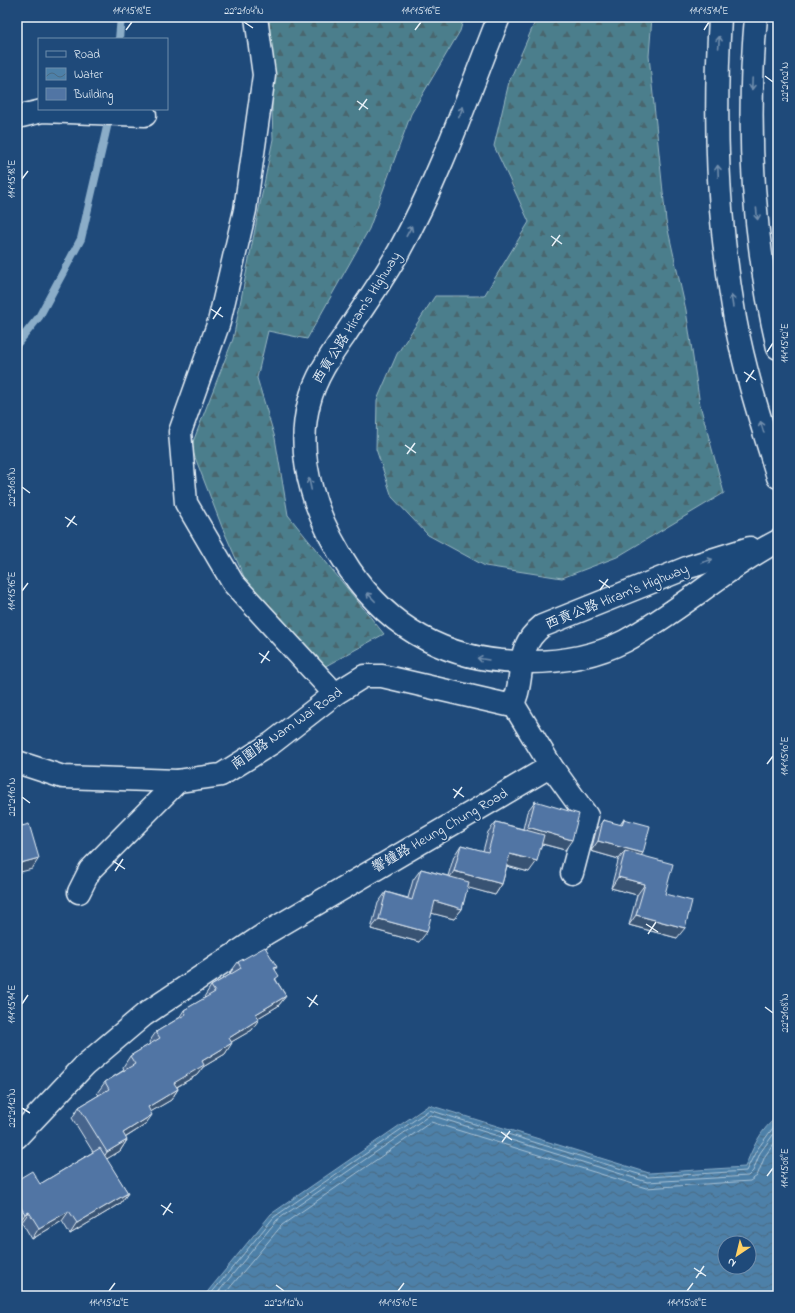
<svg xmlns="http://www.w3.org/2000/svg" width="795" height="1313" font-family="'Indie Flower','LXGW WenKai TC',sans-serif">
<style>
.forest{fill:url(#forest-firs);stroke:#9ab8c2}
.water{fill:url(#water-waves);stroke:#8badc8;fill-rule:evenodd}
.lines{fill:none;stroke-linecap:round;stroke-linejoin:round}
.shore{stroke:#aac4d8;stroke-width:1}
.stream{stroke:#8badc8;stroke-width:8}
.minor-casing{stroke:#e8f1f8;stroke-width:25}
.major-casing{stroke:#e8f1f8;stroke-width:25}
.minor{stroke:#1f4a7a;stroke-width:22}
.major{stroke:#1f4a7a;stroke-width:22}
.wall{fill:#46658d;stroke:#e8f1f8}
.shaded-wall{fill:#395273;stroke:#e8f1f8}
.building{fill:#5175a4;stroke:#e8f1f8}
.oneway{stroke:#6f8dac}
.ticks{fill:none;stroke:#e8f1f8;stroke-width:1.5}
.labels{text-anchor:middle;dominant-baseline:central;stroke-width:3.5;stroke-linejoin:round;paint-order:stroke}
.street-label{font-size:14px;fill:#e8f1f8;stroke:#1f4a7a}
.neatline{fill:none;stroke:#e8f1f8;stroke-width:1.5}
.ticks-label{font-size:10px;text-anchor:middle;fill:#e8f1f8}
</style>
<defs>
<pattern id="forest-firs" width="22" height="20" patternUnits="userSpaceOnUse"><rect width="22" height="20" fill="#4b7e8c"/><path d="M5 1l3.5 6h-7zM16 11l3.5 6h-7z" fill="#49666e"/></pattern>
<pattern id="water-waves" width="16" height="10" patternUnits="userSpaceOnUse"><rect width="16" height="10" fill="#4d80a8"/><path d="M0 5q4-4 8 0t8 0" fill="none" stroke="#4a6a82"/></pattern>
</defs>
<rect width="100%" height="100%" fill="#1f4a7a"/>
<filter id="ink" filterUnits="userSpaceOnUse"><feTurbulence type="fractalNoise" baseFrequency=".025" numOctaves="2"/><feDisplacementMap in="SourceGraphic" scale="8" xChannelSelector="R" yChannelSelector="G"/><feConvolveMatrix kernelMatrix="1 2 1 2 8 2 1 2 1" color-interpolation-filters="sRGB"/></filter>
<g filter="url(#ink)">
<g class="forest">
<polygon points="269,17 464,17 460,31 411,114 369,229 307,339 268,331 257,378 275,438 288,515 384,634 322,668 249,588 222,527 191,447 233,339 273,139"/>
<polygon points="537,17 652,17 649,56 666,221 686,310 700,405 724,493 617,557 562,578 485,566 428,535 392,497 376,449 377,400 397,354 435,296 484,296 529,222 494,146 509,82"/>
</g>
<path class="water" d="M 429,1105 L 649,1173 L 745,1167 C 752,1150 761,1127 778,1117 L 778,1296 L 204,1296 L 271,1214 ZM 725,1243 L 749,1243 L 749,1267 L 725,1267 Z"/>
<g class="lines">
<g class="shore">
<polyline points="209,1296 274,1217 429,1110 648,1177 746,1171 756,1151 778,1121"/>
<polyline points="215,1296 277,1220 430,1115 647,1182 748,1176 753,1171 760,1153 778,1128"/>
<polyline points="223,1296 282,1225 431,1122 646,1188 750,1181 757,1176 765,1156 778,1138"/>
</g>
<g class="stream">
<polyline points="119,39 121,17"/>
<polyline points="17,344 39,317 81,239 110,114"/>
</g>
<defs>
<g id="minor">
<polyline points="256,17 264,75 245,210 219,322 180,432 186,503 233,583 335,694"/>
<path d="M 499,17 C 468,95 440,177 399,251 C 383,280 363,307 345,335 C 330,356 315,378 309,403 C 294,461 318,522 350,570 C 393,633 454,663 529,662 C 563,662 594,657 625,641 C 679,612 724,569 778,541"/>
<polyline points="17,117 42,111 145,115"/>
<path d="M 17,762 L 63,777 L 178,781 L 221,775 L 272,743 L 335,694 L 364,676 L 382,676 L 508,705 L 515,699 L 517,693 C 524,666 517,646 542,626 L 689,567 L 750,548"/>
<polyline points="551,766 587,816 572,873"/>
<polyline points="79,892 90,870 178,781"/>
<polyline points="17,1137 85,1065 144,1015 265,934 551,766 512,702"/>
</g>
<g id="major">
<path d="M 720,17 C 714,121 717,217 735,319 C 745,373 762,425 778,477"/>
<path d="M 756,17 C 746,128 753,240 778,348"/>
</g>
</defs>
<use href="#minor" class="minor-casing"/>
<use href="#major" class="major-casing"/>
<use href="#minor" class="minor"/>
<use href="#major" class="major"/>
</g>
<g class="wall">
<polygon points="535,801 565,850 542,844 529,872 507,866 502,884 495,895 467,887 462,909 454,919 432,913 419,942 371,929 378,903 386,892 408,898 413,880 421,869 448,876 454,856 461,845 483,851 488,832 496,822 523,829 527,812"/>
<polygon points="624,819 643,853 641,855 665,894 677,938 629,925 637,895 611,888 618,861 619,859 591,851 596,831 603,820 620,825"/>
<polygon points="238,962 277,967 275,970 276,980 286,996 278,1006 258,1018 252,1030 231,1042 225,1054 203,1067 197,1075 177,1087 178,1089 171,1100 150,1112 145,1125 125,1138 127,1140 120,1151 106,1159 128,1193 120,1204 70,1234 62,1221 32,1239 22,1222 18,1225 17,1223 17,1180 40,1184 93,1152 72,1118 79,1107 99,1095 97,1093 105,1082 124,1070 123,1067 130,1056 150,1044 149,1042 156,1032 179,1018 184,1010 205,998 204,997 211,986 231,974 230,973"/>
</g>
<g class="shaded-wall">
<polygon points="528,827 572,840 565,850 520,838"/>
<polygon points="598,841 643,853 636,863 625,851 619,859 591,851"/>
<polygon points="510,854 537,861 529,872 503,865"/>
<polygon points="39,858 32,869 17,873 17,864"/>
<polygon points="454,871 502,884 495,895 447,882"/>
<polygon points="618,877 645,884 637,895 611,888"/>
<polygon points="435,901 462,909 454,919 427,912"/>
<polygon points="636,915 685,928 677,938 629,925"/>
<polygon points="379,919 427,932 419,942 371,929"/>
<polygon points="286,996 278,1006 248,1024 256,1014"/>
<polygon points="259,1019 252,1030 221,1048 229,1038"/>
<polygon points="232,1043 225,1054 203,1067 197,1075 166,1093 174,1083 202,1061"/>
<polygon points="178,1089 171,1100 140,1118 148,1107"/>
<polygon points="152,1115 145,1125 115,1144 123,1133"/>
<polygon points="127,1140 120,1151 100,1163 107,1152"/>
<polygon points="128,1193 120,1204 70,1234 77,1223"/>
<polygon points="69,1211 62,1221 32,1239 39,1228"/>
<polygon points="29,1212 22,1222 18,1225 25,1214"/>
</g>
<g class="building">
<polygon points="535,801 579,814 572,840 528,827"/>
<polygon points="17,808 22,826 29,824 39,858 17,864"/>
<polygon points="624,819 650,826 643,853 598,841 603,820 622,825"/>
<polygon points="496,822 544,835 537,861 510,854 502,884 454,871 461,845 488,852"/>
<polygon points="625,851 673,864 665,894 692,901 685,928 636,915 645,884 618,877"/>
<polygon points="421,869 469,882 462,909 435,901 427,932 379,919 386,892 412,900"/>
<polygon points="265,947 277,967 274,968 279,976 275,979 286,996 256,1014 259,1019 229,1038 232,1043 202,1061 204,1065 174,1083 178,1089 148,1107 152,1115 123,1133 127,1140 107,1152 79,1107 109,1089 105,1082 135,1064 130,1056 160,1038 156,1032 186,1014 184,1010 215,992 211,986 241,968 238,962"/>
<polygon points="100,1148 128,1193 77,1223 69,1211 39,1228 29,1212 25,1214 20,1206 17,1208 17,1180 32,1171 40,1184"/>
</g>
<defs><path id="oneway-shaft" d="M-6 0H5M1.5-3L5.5 0L1.5 3" fill="none" stroke-width="1.6" stroke-linecap="round" stroke-linejoin="round"/></defs>
<g class="oneway">
<use href="#oneway-shaft" transform="translate(719 42) rotate(-86)"/>
<use href="#oneway-shaft" transform="translate(752 84) rotate(92)"/>
<use href="#oneway-shaft" transform="translate(461 112) rotate(-68)"/>
<use href="#oneway-shaft" transform="translate(718 171) rotate(-93)"/>
<use href="#oneway-shaft" transform="translate(757 214) rotate(84)"/>
<use href="#oneway-shaft" transform="translate(409 231) rotate(-62)"/>
<use href="#oneway-shaft" transform="translate(732 301) rotate(-99)"/>
<use href="#oneway-shaft" transform="translate(762 427) rotate(-107)"/>
<use href="#oneway-shaft" transform="translate(310 484) rotate(-102)"/>
<use href="#oneway-shaft" transform="translate(707 561) rotate(-18)"/>
<use href="#oneway-shaft" transform="translate(371 597) rotate(-134)"/>
<use href="#oneway-shaft" transform="translate(483 659) rotate(-171)"/>
</g>
</g>
<path class="ticks" d="M 244,22 L 253,28M 126,30 L 132,22M 415,30 L 421,22M 704,30 L 709,22M 765,76 L 773,82M 357,101 L 368,109M 359,110 L 367,99M 22,179 L 28,171M 551,236 L 562,244M 552,246 L 560,235M 211,309 L 223,317M 213,319 L 221,307M 767,352 L 773,343M 744,372 L 756,380M 746,382 L 754,370M 405,445 L 416,453M 407,454 L 415,443M 22,487 L 30,493M 65,517 L 77,525M 67,527 L 75,516M 599,580 L 610,588M 600,590 L 608,579M 22,591 L 28,583M 259,653 L 270,661M 261,663 L 269,651M 767,764 L 773,756M 453,789 L 464,797M 22,797 L 30,803M 454,798 L 462,787M 113,861 L 125,869M 115,871 L 123,859M 646,924 L 658,932M 648,934 L 656,922M 307,997 L 318,1005M 22,1004 L 28,995M 309,1007 L 317,995M 765,1007 L 773,1013M 22,1108 L 30,1113M 501,1132 L 512,1140M 502,1142 L 510,1131M 767,1176 L 773,1168M 161,1205 L 173,1213M 163,1215 L 171,1203M 694,1268 L 706,1276M 696,1278 L 704,1266M 276,1285 L 284,1291M 109,1291 L 115,1283M 398,1291 L 404,1283M 687,1291 L 693,1283"/>
<g class="labels">
<g class="street-label">
<text transform="translate(357 318) rotate(-58)">西貢公路 Hiram's Highway</text>
<text transform="translate(617 597) rotate(-22)">西貢公路 Hiram's Highway</text>
<text transform="translate(287 729) rotate(-35)">南圍路 Nam Wai Road</text>
<text transform="translate(440 831) rotate(-30)">響鐘路 Heung Chung Road</text>
</g>
</g>
<rect width="795" height="1313" fill="none" stroke="#1f4a7a" stroke-width="44"/>
<rect x="38" y="38" width="130" height="72" fill="#1f4a7a" stroke="#6f8dac"/>
<rect x="46" y="51" width="20" height="6" fill="#1f4a7a" stroke="#6f8dac"/>
<text x="74" y="58" font-size="12" fill="#e8f1f8">Road</text>
<rect x="46" y="68" width="20" height="12" fill="url(#water-waves)" stroke="#6f8dac"/>
<text x="74" y="78" font-size="12" fill="#e8f1f8">Water</text>
<rect x="46" y="88" width="20" height="12" fill="#5175a4" stroke="#6f8dac"/>
<text x="74" y="98" font-size="12" fill="#e8f1f8">Building</text>
<g transform="translate(737 1255) rotate(215)"><circle r="19" fill="#1f4a7a" stroke="#6f8dac"/>
<path d="M0-3L7 15L0 10L-7 15Z" fill="#ffd166"/>
<text y="-6" font-size="11" font-weight="bold" text-anchor="middle" fill="#e8f1f8">N</text>
</g>
<rect x="22" y="22" width="751" height="1269" class="neatline"/>
<g class="ticks-label">
<text x="132" y="14">114°15'18"E</text>
<text x="244" y="14">22°21'04"N</text>
<text x="421" y="14">114°15'16"E</text>
<text x="709" y="14">114°15'14"E</text>
<text transform="translate(784 82) rotate(-90)" y="4">22°21'02"N</text>
<text transform="translate(11 179) rotate(-90)" y="4">114°15'18"E</text>
<text transform="translate(784 343) rotate(-90)" y="4">114°15'12"E</text>
<text transform="translate(11 487) rotate(-90)" y="4">22°21'08"N</text>
<text transform="translate(11 591) rotate(-90)" y="4">114°15'16"E</text>
<text transform="translate(784 756) rotate(-90)" y="4">114°15'10"E</text>
<text transform="translate(11 797) rotate(-90)" y="4">22°21'10"N</text>
<text transform="translate(11 1004) rotate(-90)" y="4">114°15'14"E</text>
<text transform="translate(784 1013) rotate(-90)" y="4">22°21'08"N</text>
<text transform="translate(11 1108) rotate(-90)" y="4">22°21'12"N</text>
<text transform="translate(784 1168) rotate(-90)" y="4">114°15'08"E</text>
<text x="109" y="1306">114°15'12"E</text>
<text x="284" y="1306">22°21'12"N</text>
<text x="398" y="1306">114°15'10"E</text>
<text x="687" y="1306">114°15'08"E</text>
</g>
</svg>
